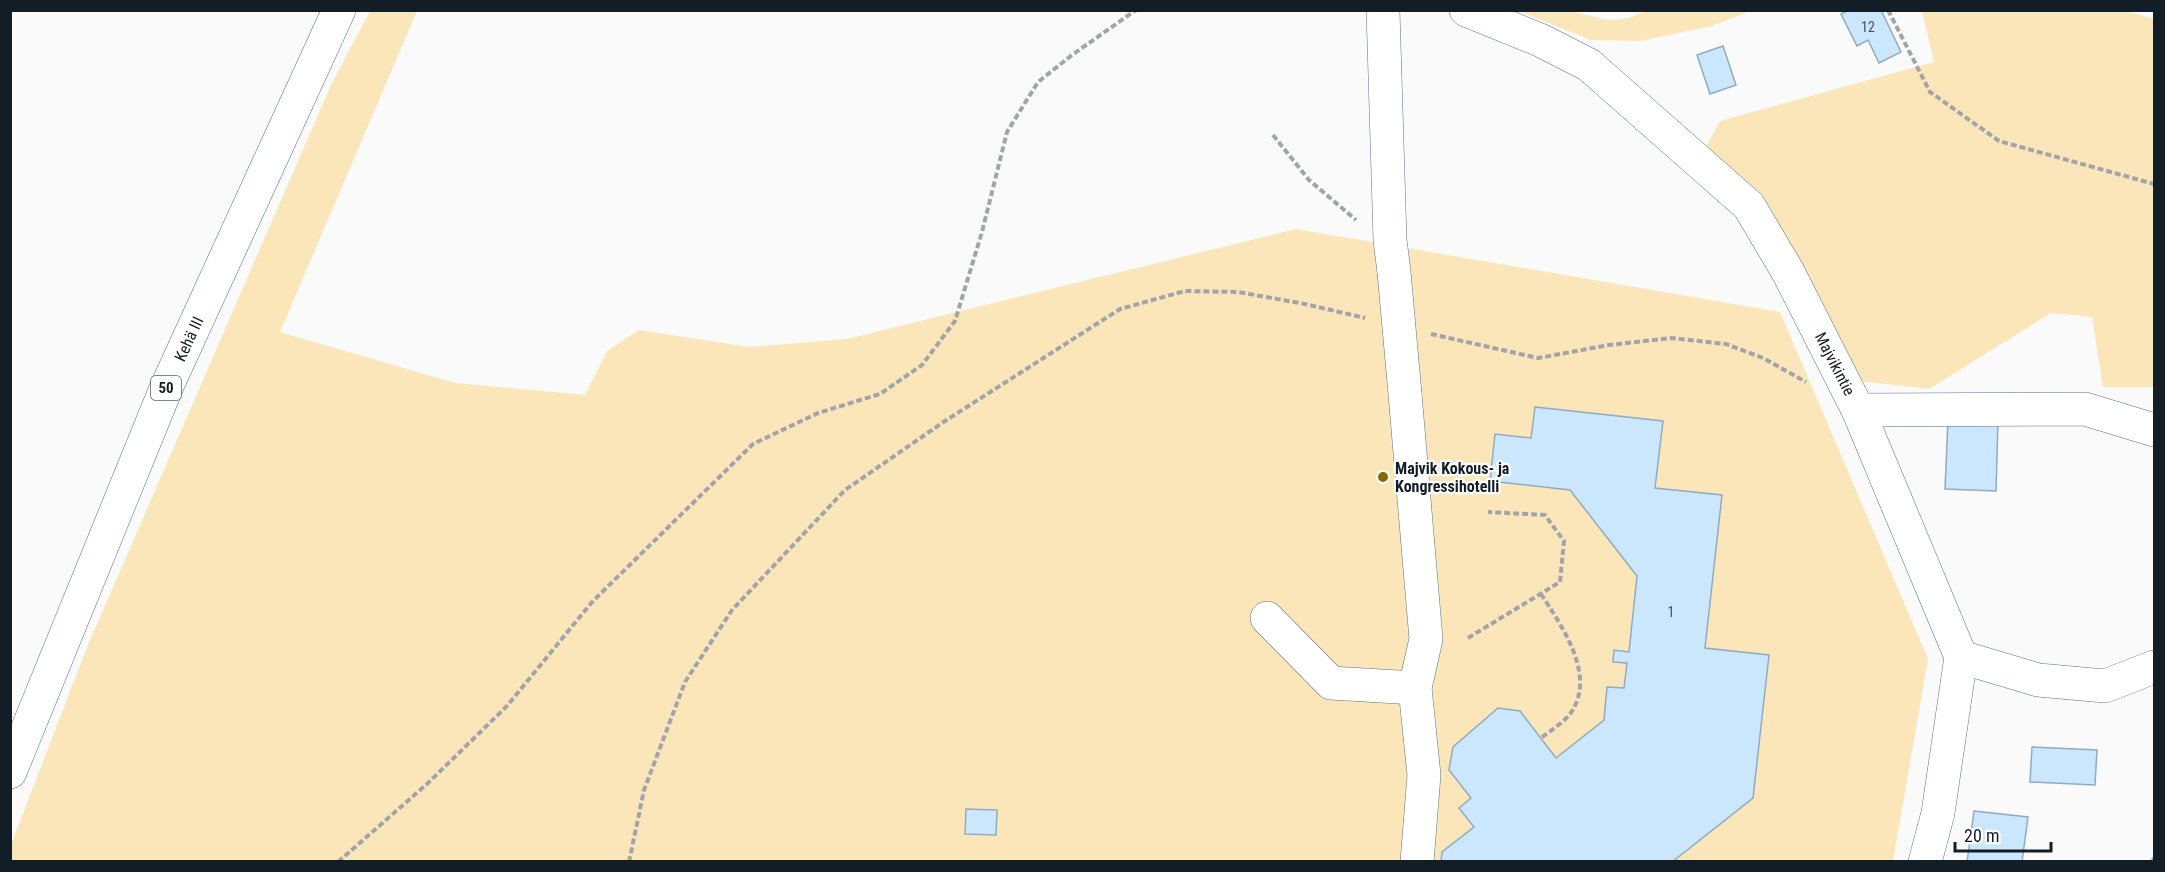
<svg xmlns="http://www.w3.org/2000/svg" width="2165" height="872" font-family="'Roboto Condensed',sans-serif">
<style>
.green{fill:#fbe6b9}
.building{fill:#cbe7fe;stroke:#90abc1;stroke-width:1.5}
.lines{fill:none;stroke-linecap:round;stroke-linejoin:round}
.minor-casing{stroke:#597287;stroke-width:34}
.highway-casing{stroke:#597287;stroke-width:34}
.path{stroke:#a1a5a9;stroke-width:4;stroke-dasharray:6 3;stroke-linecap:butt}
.minor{stroke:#fff;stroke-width:33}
.highway{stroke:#fff;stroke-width:33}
.minor-bridge-casing{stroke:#597287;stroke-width:34;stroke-linecap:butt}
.minor-bridge{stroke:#fff;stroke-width:33}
.poi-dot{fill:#886703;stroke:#fff;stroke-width:2}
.labels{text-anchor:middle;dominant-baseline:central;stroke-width:4.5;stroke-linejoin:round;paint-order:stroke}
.number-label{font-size:14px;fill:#41505c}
.shield{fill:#fff;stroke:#5a6167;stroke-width:1.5}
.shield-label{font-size:15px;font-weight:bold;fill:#131d26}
.street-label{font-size:16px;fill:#131d26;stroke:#fff}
.poi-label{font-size:16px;font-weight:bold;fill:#131d26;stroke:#fff;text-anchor:start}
</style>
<rect width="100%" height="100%" fill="#fafafa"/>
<g class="green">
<polygon points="2122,10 2154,19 2154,387 2103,387 2092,317 2051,313 1929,389 1842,379 1779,257 1698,161 1720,121 1934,62 1922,11"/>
<polygon points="370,11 417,11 280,332 455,383 585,395 607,351 639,330 749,347 847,339 1296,229 1780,312 1928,659 1893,861 11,862 10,847 88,645 331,85"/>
<polygon points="1519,11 1570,11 1609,20 1629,18 1646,11 1750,11 1712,26 1639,41 1591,40"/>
</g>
<g class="building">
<polygon points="1849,10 1881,10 1901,52 1879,63 1868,40 1857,46 1841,14"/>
<polygon points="1723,46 1736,85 1710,94 1697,55"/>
<polygon points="1535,407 1663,421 1655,488 1722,495 1705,648 1769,655 1753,798 1672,862 1441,862 1442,852 1474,827 1459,808 1471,798 1449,770 1453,747 1498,708 1520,711 1556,758 1604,720 1607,687 1624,688 1627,663 1613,662 1614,650 1629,652 1637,576 1570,490 1490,481 1495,434 1531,438"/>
<polygon points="1948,419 1998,421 1996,491 1945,489"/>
<polygon points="2032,747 2097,750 2095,785 2030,782"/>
<polygon points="966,809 997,810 996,835 965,834"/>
<polygon points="1974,811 2028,817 2022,862 1967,862"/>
</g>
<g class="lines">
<defs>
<g id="minor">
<polyline points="1383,10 1390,240 1394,272"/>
<polyline points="1466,10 1540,40 1589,65 1749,206 1788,272 1858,410 1961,657 1938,813 1925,862"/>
<polyline points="1405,394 1426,639 1415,688 1424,775 1417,862"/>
<polyline points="1858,410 2085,409 2154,430"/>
<polyline points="1267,618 1331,683 1415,688"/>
<polyline points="1961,657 2038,680 2105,686 2154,667"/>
</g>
<polyline id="highway" points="10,772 167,386 339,10"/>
</defs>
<use href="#minor" class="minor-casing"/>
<use href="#highway" class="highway-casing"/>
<g class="path">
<polyline points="1888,10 1930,92 1999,141 2154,184"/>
<polyline points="1273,135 1309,180 1356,220"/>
<polyline points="1431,334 1538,358 1609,345 1671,338 1726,344 1763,358 1806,382"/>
<path d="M 1541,594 C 1561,625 1598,676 1570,714 C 1563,723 1550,731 1541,738"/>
<polyline points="1468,638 1560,582 1564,541 1545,515 1488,512"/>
<polyline points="338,862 427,784 507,706 592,602 753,444 818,413 880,394 922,365 955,321 982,232 1007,132 1038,82 1072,55 1136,10"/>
<polyline points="629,862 644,790 685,682 732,610 845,490 945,421 1120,309 1185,291 1238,292 1305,304 1365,318"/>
<polyline points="2152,862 2154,858"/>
</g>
<use href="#minor" class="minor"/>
<use href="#highway" class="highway"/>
<defs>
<polyline id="minor-bridge" points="1394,272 1405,394"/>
</defs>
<use href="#minor-bridge" class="minor-bridge-casing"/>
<use href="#minor-bridge" class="minor-bridge"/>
</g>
<circle class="poi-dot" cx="1383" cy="477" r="6"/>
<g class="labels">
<g class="number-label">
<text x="1868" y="27">12</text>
<text x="1671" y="612">1</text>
</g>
<rect class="shield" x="151" y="376" width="30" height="24" rx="4.5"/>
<g class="shield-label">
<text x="166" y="388">50</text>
</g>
<g class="street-label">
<text transform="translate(189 339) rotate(-65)">Kehä III</text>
<text transform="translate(1835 364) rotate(63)">Majvikintie</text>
</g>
<g class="poi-label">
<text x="1395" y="468">Majvik Kokous- ja<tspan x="1395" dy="18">Kongressihotelli</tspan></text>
</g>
</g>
<rect width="2165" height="872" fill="none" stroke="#131d26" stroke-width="24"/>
<path d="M1955 842v9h96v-9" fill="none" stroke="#131d26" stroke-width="3"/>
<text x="1964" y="842" font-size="18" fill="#131d26" stroke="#ffffff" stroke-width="4.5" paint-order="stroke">20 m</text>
</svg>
